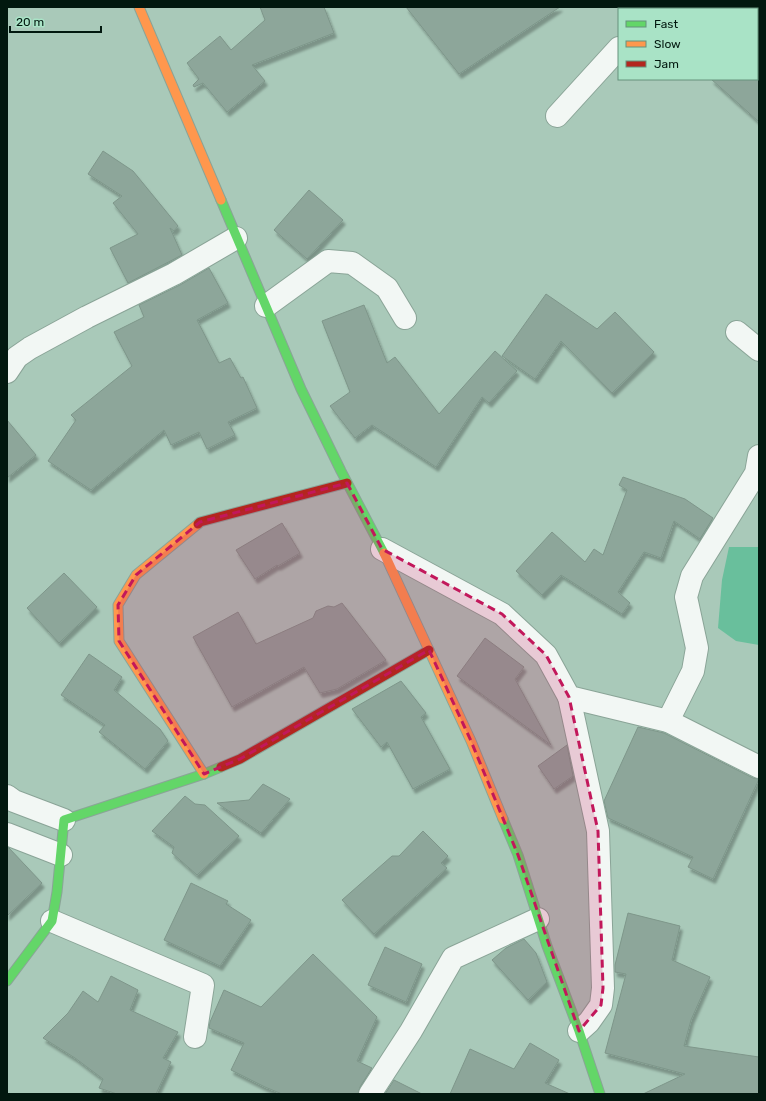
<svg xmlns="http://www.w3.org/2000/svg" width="766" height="1101" font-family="Rubik,sans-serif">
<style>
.green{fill:#69bf9c}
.building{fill:#8da69a;stroke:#7e968a;filter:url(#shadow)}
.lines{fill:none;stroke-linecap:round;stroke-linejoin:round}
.street-casing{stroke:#8aa497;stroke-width:24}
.fast-casing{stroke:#8aa497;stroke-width:11}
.slow-casing{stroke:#8aa497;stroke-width:11}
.jam-casing{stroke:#8aa497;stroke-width:11}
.street{stroke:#f2f7f4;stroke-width:22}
.fast{stroke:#63d668;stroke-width:9}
.slow{stroke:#ff974d;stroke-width:9}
.jam{stroke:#b3261e;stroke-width:9}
.marked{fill:#c2185b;fill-opacity:0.2;stroke:#c2185b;stroke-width:3;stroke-dasharray:8 5;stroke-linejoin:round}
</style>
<defs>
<filter id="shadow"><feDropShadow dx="2.5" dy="4.5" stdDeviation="1" flood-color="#0004"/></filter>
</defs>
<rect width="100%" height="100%" fill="#a9c9b9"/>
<polygon class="green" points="729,547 759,547 759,645 736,641 718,628 722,580"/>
<g class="building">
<polygon points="260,7 324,7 334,33 252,65 265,81 227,112 203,83 194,87 193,85 199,79 187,63 220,36 231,50 265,20"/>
<polygon points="406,7 560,7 459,74"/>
<polygon points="711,79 759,79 759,122"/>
<polygon points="103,151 133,171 178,226 174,231 170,228 182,255 128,283 110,248 138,234 113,203 122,196 88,174"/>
<polygon points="309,190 343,220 307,259 274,230"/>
<polygon points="209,268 228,303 197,320 219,363 230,358 241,378 243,377 257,408 228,422 235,435 207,449 199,432 171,445 164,430 91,490 48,461 76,420 71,415 132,366 114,332 144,317 139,305 180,285"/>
<polygon points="546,294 597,329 615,312 654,352 612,393 561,341 535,379 502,356"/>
<polygon points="364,305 387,363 395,357 439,414 495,351 517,371 489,403 482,397 436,467 372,425 355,438 330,406 350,392 322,321"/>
<polygon points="7,420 36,455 7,478"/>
<polygon points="623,477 685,499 713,518 700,539 674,521 661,558 644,552 618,592 630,603 622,614 561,575 542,595 516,571 552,532 585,562 594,549 603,555 627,490 619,485"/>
<polygon points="282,523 300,553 278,566 277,565 255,579 236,550"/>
<polygon points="64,573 97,607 59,643 27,608"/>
<polygon points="342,603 386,660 337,689 320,693 304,667 232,707 193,637 238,612 256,644 313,618 316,611 328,606 334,607"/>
<polygon points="485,638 524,667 515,679 551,745 457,676"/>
<polygon points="89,654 122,677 114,690 160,729 168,741 145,769 99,732 105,725 61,695"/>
<polygon points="401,681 426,713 421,717 450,769 413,789 387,742 381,747 352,709"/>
<polygon points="638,727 664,733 753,778 759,779 713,879 688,867 693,857 608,818 604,801"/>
<polygon points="567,745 573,776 554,789 538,766"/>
<polygon points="263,784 290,799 261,833 217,803 249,800"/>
<polygon points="185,796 195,804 205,805 239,836 197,875 172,853 174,847 152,831"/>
<polygon points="423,831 448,856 441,863 447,868 374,934 342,900 392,856 399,856"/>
<polygon points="7,847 9,848 42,883 7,916"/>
<polygon points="191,883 228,901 226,904 251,920 220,966 164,940"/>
<polygon points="628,913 680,926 672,960 710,977 691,1020 684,1046 759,1057 759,1094 643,1094 685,1074 605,1053 626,974 615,972 615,965"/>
<polygon points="524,939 536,953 547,982 528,1000 492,960 506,948"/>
<polygon points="385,947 422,964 406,1002 368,985"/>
<polygon points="313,954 377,1017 357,1061 372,1068 360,1087 358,1094 282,1094 265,1087 231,1070 244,1043 209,1028 210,1022 224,990 261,1007"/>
<polygon points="111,976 138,990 130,1010 178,1032 163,1058 171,1062 156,1094 117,1094 99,1088 103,1079 75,1058 43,1038 68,1013 83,991 98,1002"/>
<polygon points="530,1043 559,1060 545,1083 570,1094 450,1094 470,1049 514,1069"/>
<polygon points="394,1080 422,1094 385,1094"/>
</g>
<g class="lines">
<defs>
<g id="street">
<polyline points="655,9 657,7"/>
<polyline points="557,116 619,48"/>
<polyline points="266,306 328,261 352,263 387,288 405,318"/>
<polyline points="737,332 759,350"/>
<polyline points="7,372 17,357 30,348 87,317 174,274 236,238"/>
<polyline points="382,549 502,614 546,655 569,697 668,721 759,767"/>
<polyline points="569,697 598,831 603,988 601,1005 589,1022 579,1031"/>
<polyline points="668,721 693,671 697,648 686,597 692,576 756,473 759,456"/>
<polyline points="7,796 14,801 64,820"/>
<polyline points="7,834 61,855"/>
<polyline points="52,921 203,985 195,1037"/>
<polyline points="370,1094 411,1031 453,958 538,919"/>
</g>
<g id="fast">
<polyline points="221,200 301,389 341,471 384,553"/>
<polyline points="503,819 518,855 547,946 579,1031 600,1094"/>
<polyline points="7,981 52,921 57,892 64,820 204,774 221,767"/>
</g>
<g id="slow">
<polyline points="139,7 221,200"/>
<polyline points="198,524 136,575 118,605 119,641 204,774"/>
<polyline points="384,553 471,741 503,819"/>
</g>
<g id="jam">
<polyline points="198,524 200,522 347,483"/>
<polyline points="221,767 240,759 429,650"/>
</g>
</defs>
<use href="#street" class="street-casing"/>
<use href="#fast" class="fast-casing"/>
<use href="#slow" class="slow-casing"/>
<use href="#jam" class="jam-casing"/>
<use href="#street" class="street"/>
<use href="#fast" class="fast"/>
<use href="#slow" class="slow"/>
<use href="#jam" class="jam"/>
</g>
<path class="marked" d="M 347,483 L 382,549 L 502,614 L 546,655 L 569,697 L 598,831 L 603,988 L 601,1005 L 579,1031 L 518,855 L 471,741 L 429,650 L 240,759 L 204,774 L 119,641 L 118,605 L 136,575 L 200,522 Z"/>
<rect width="766" height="1101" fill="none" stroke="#02180f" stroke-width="16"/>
<rect x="618" y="8" width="140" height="72" fill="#a9e3c6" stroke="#66927d"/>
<rect x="626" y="21" width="20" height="6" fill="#63d668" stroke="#66927d"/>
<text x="654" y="28" font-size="12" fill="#02180f">Fast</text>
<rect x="626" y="41" width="20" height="6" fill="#ff974d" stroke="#66927d"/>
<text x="654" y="48" font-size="12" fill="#02180f">Slow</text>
<rect x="626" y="61" width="20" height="6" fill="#b3261e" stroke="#66927d"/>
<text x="654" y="68" font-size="12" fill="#02180f">Jam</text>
<path d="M10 26v6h91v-6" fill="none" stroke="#02180f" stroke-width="2"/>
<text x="16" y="26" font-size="12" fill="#02180f" stroke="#a9e3c6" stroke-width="3" paint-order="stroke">20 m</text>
</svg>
